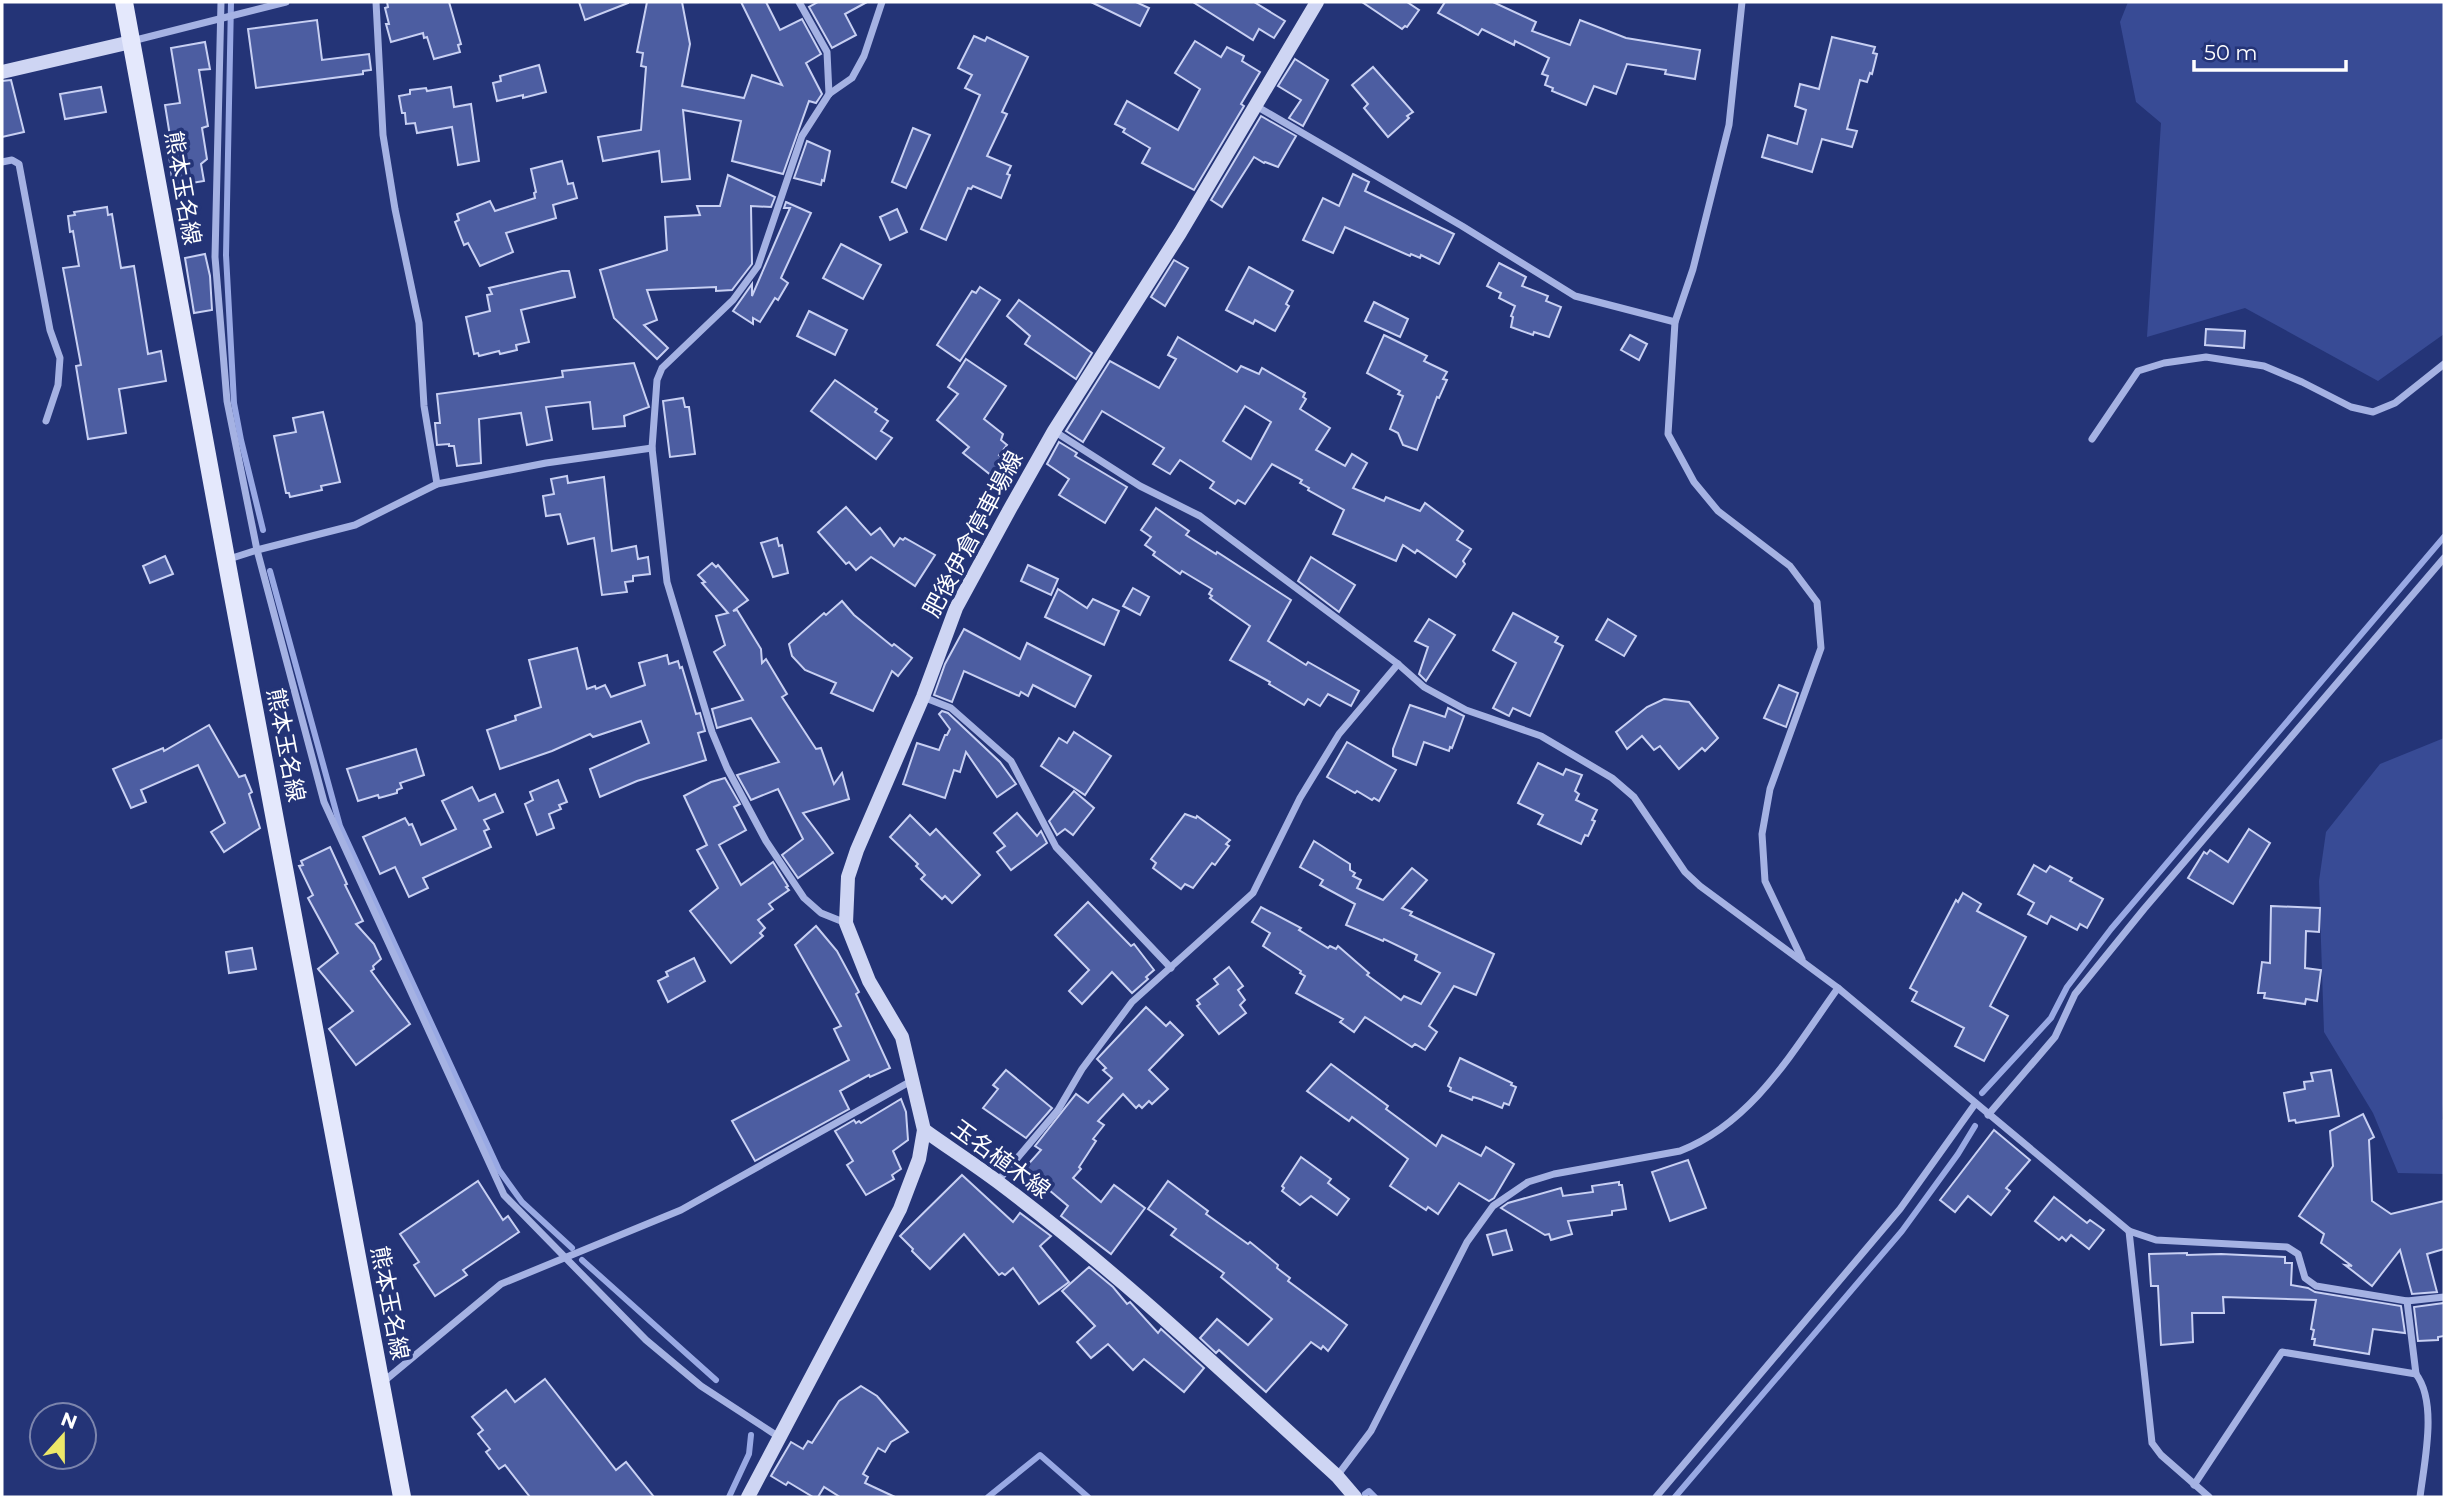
<svg xmlns="http://www.w3.org/2000/svg" width="2446" height="1499" font-family="Montserrat,'Noto Sans JP',sans-serif">
<style>
.green{fill:#384b95}
.lines{fill:none;stroke-linecap:round;stroke-linejoin:round}
.stream{stroke:#99a9e4;stroke-width:6}
.building{fill:#4c5da1;stroke:#c8d0f3;stroke-width:2;fill-rule:evenodd}
.street{stroke:#a5b2e3;stroke-width:7}
.secondary{stroke:#ced5f3;stroke-width:14}
.primary{stroke:#e4e8fc;stroke-width:18}
.labels{text-anchor:middle;dominant-baseline:central;stroke-width:7;stroke-linejoin:round;paint-order:stroke}
.street-label{font-size:23px;fill:#fff;stroke:#243477}
</style>
<rect width="100%" height="100%" fill="#243477"/>
<g class="green">
<polygon points="2128,2 2444,2 2444,334 2378,381 2245,308 2147,337 2161,123 2136,102 2120,22"/>
<polygon points="2444,738 2444,1089 2442,1119 2444,1121 2444,1174 2398,1173 2373,1113 2324,1032 2319,881 2326,832 2380,764"/>
</g>
<g class="lines">
<g class="stream">
<polyline points="231,2 226,255 234,403 241,440 263,530"/>
<polyline points="270,571 340,826 499,1170 522,1202 572,1248"/>
<polyline points="1982,1093 2051,1018 2067,987 2111,929 2444,537"/>
<polyline points="582,1260 716,1380"/>
<polyline points="1365,1494 1369,1491 1375,1497"/>
<polyline points="729,1497 749,1454 751,1435"/>
<polyline points="988,1497 1040,1455 1088,1497"/>
<polyline points="1675,1497 1902,1231 1958,1154 1975,1126"/>
</g>
</g>
<g class="building">
<polygon points="387,2 449,2 461,44 458,45 460,52 434,59 427,37 424,38 423,33 391,42 386,24 389,24 385,8 388,7"/>
<polygon points="579,2 628,2 628,3 585,20"/>
<polygon points="647,2 682,2 690,44 682,86 744,98 752,75 782,85 741,2 766,2 780,30 802,19 821,54 806,63 822,94 816,103 809,101 783,174 732,161 741,121 683,110 690,179 662,182 659,151 603,161 598,137 641,130 646,67 641,66 643,53 637,52"/>
<polygon points="818,2 867,2 845,14 856,35 832,48 809,7"/>
<polygon points="1091,2 1136,2 1149,8 1140,26"/>
<polygon points="1193,2 1254,2 1285,21 1274,38 1259,29 1253,40"/>
<polygon points="1362,2 1407,2 1419,10 1407,27 1405,26 1402,29"/>
<polygon points="1445,2 1493,2 1536,22 1532,31 1570,45 1580,20 1626,38 1700,50 1695,79 1665,74 1666,70 1627,64 1616,94 1594,86 1586,105 1552,91 1553,88 1545,85 1548,76 1542,74 1549,58 1515,41 1514,45 1482,29 1478,35 1438,13"/>
<polygon points="317,20 322,60 369,54 371,70 363,71 363,74 256,88 248,29"/>
<polygon points="974,36 985,41 987,37 1028,57 1002,112 1007,114 987,156 1011,166 1007,174 1010,175 1001,198 973,186 971,189 968,188 946,240 921,229 980,95 965,88 972,75 958,68"/>
<polygon points="1832,37 1875,47 1873,53 1877,54 1872,74 1870,73 1867,82 1860,80 1847,129 1857,131 1852,147 1822,139 1812,172 1762,157 1768,135 1797,144 1806,110 1795,106 1800,84 1819,89"/>
<polygon points="1195,41 1221,57 1227,47 1244,56 1242,61 1260,72 1241,104 1244,106 1194,190 1142,163 1150,148 1123,132 1125,129 1115,124 1127,101 1178,130 1200,89 1175,73"/>
<polygon points="205,42 210,69 199,70 208,126 202,128 207,159 201,164 204,181 173,186 169,155 173,155 165,105 180,103 171,48"/>
<polygon points="1295,59 1328,80 1303,126 1289,118 1301,100 1278,86"/>
<polygon points="539,65 546,92 523,98 523,95 497,101 493,83 501,81 500,76"/>
<polygon points="1373,67 1413,112 1407,116 1409,118 1388,137 1364,108 1368,104 1352,85"/>
<polygon points="11,80 24,132 2,137 2,81"/>
<polygon points="101,87 106,112 65,119 60,94"/>
<polygon points="451,87 454,107 471,104 479,161 458,165 452,127 417,133 415,123 406,124 405,113 402,113 399,96 410,94 410,90 426,88 427,91"/>
<polygon points="1261,116 1296,136 1278,167 1265,162 1264,163 1254,157 1222,207 1211,200"/>
<polygon points="913,128 930,135 906,188 892,182"/>
<polygon points="807,141 830,151 824,181 822,180 821,185 794,178"/>
<polygon points="562,161 568,184 573,183 577,198 553,205 556,218 506,233 513,252 480,266 468,243 464,245 455,222 459,220 457,214 490,201 495,211 535,198 534,193 536,192 531,169"/>
<polygon points="1353,174 1369,182 1365,191 1454,234 1439,264 1421,255 1420,258 1411,254 1410,256 1345,227 1333,253 1303,240 1323,198 1339,206"/>
<polygon points="728,175 775,197 771,207 751,206 752,264 732,290 716,291 716,287 647,290 657,320 644,325 668,348 657,359 614,318 600,270 667,250 665,217 700,215 697,206 720,206"/>
<polygon points="786,202 811,213 781,278 788,283 778,300 775,298 760,322 753,318 753,324 733,311 752,284 752,296 790,208 784,208"/>
<polygon points="107,207 108,215 112,214 121,268 134,266 148,354 161,351 166,381 119,389 126,433 88,439 76,366 81,365 63,268 79,266 73,231 70,232 68,216 75,215 74,212"/>
<polygon points="897,209 907,232 890,240 880,217"/>
<polygon points="841,244 881,265 863,299 823,278"/>
<polygon points="205,254 210,276 212,310 194,313 185,258"/>
<polygon points="1174,260 1188,268 1165,306 1151,297"/>
<polygon points="1499,263 1526,277 1522,286 1548,296 1546,301 1561,307 1549,337 1534,332 1533,335 1511,327 1513,317 1511,316 1515,306 1499,298 1501,293 1487,286"/>
<polygon points="1249,267 1293,291 1286,304 1289,306 1275,331 1255,320 1253,324 1226,310"/>
<polygon points="562,271 569,271 575,297 521,310 529,342 516,345 517,350 500,354 499,351 479,356 478,353 474,354 466,317 490,311 487,295 492,294 489,288"/>
<polygon points="980,287 1000,300 960,361 937,345 972,291 976,293"/>
<polygon points="1019,300 1092,353 1076,379 1025,344 1030,336 1007,316"/>
<polygon points="1374,302 1408,319 1400,337 1365,321"/>
<polygon points="809,311 847,330 835,355 797,336"/>
<polygon points="2206,329 2245,331 2244,348 2205,345"/>
<polygon points="1384,335 1427,356 1424,361 1447,372 1443,379 1447,380 1439,398 1437,397 1417,450 1403,445 1398,433 1390,429 1403,396 1398,394 1400,391 1367,373"/>
<polygon points="1630,335 1647,344 1639,360 1621,350"/>
<path d="M 1178,337 L 1237,372 L 1241,366 L 1259,374 L 1262,368 L 1305,393 L 1303,397 L 1306,399 L 1300,409 L 1330,428 L 1316,450 L 1345,466 L 1352,454 L 1367,463 L 1353,488 L 1384,501 L 1386,497 L 1420,511 L 1425,503 L 1463,531 L 1457,540 L 1471,549 L 1463,561 L 1465,564 L 1456,577 L 1417,550 L 1415,553 L 1403,545 L 1396,561 L 1333,534 L 1344,510 L 1308,490 L 1309,488 L 1300,483 L 1302,480 L 1272,464 L 1245,504 L 1238,500 L 1235,504 L 1210,488 L 1214,482 L 1180,460 L 1170,474 L 1153,464 L 1164,448 L 1102,411 L 1083,442 L 1066,431 L 1110,361 L 1159,388 L 1176,359 L 1168,355 ZM 1245,406 L 1271,422 L 1251,459 L 1223,441 Z"/>
<polygon points="966,359 1006,386 984,419 1003,434 1001,440 1007,445 999,455 1005,460 992,476 963,453 969,447 937,420 958,394 948,387"/>
<polygon points="634,363 649,407 624,416 625,426 593,429 590,402 546,407 552,440 527,445 521,413 479,419 481,463 457,466 454,446 449,446 449,444 437,445 435,423 440,423 437,394 563,377 562,371"/>
<polygon points="835,380 877,409 875,412 888,421 881,431 892,438 876,459 811,411"/>
<polygon points="683,398 685,407 689,407 695,454 670,457 663,401"/>
<polygon points="323,412 340,482 321,486 322,490 290,497 289,493 286,493 274,436 296,432 293,418"/>
<polygon points="1059,442 1077,453 1075,456 1127,487 1105,523 1059,495 1069,479 1047,464"/>
<polygon points="567,476 568,483 604,477 612,551 636,546 638,559 648,557 650,574 633,576 633,581 625,582 627,592 602,595 594,538 568,544 560,514 546,516 543,496 554,494 551,479"/>
<polygon points="846,507 871,535 880,528 894,546 900,538 903,540 905,538 935,555 915,586 871,557 856,570 849,562 846,564 818,532"/>
<polygon points="1156,508 1189,531 1186,535 1216,554 1217,552 1291,600 1268,641 1306,665 1308,662 1359,691 1351,706 1328,694 1320,706 1308,699 1304,705 1269,684 1270,682 1230,660 1250,626 1210,598 1212,596 1209,594 1212,589 1182,571 1180,574 1153,555 1155,552 1145,545 1151,537 1141,530"/>
<polygon points="777,538 779,546 782,545 788,573 773,577 761,543"/>
<polygon points="165,556 173,574 150,583 143,566"/>
<polygon points="1311,557 1355,585 1339,612 1298,581"/>
<polygon points="712,563 716,567 718,565 748,600 733,611 737,610 761,649 762,663 766,659 787,694 782,697 816,749 821,748 834,784 842,773 849,799 803,813 833,853 798,878 782,855 803,839 778,789 751,800 737,775 779,762 751,718 717,728 712,709 743,700 714,652 725,645 716,616 728,613 702,583 705,582 698,575"/>
<polygon points="1028,565 1058,579 1051,595 1021,581"/>
<polygon points="1133,588 1149,597 1140,615 1123,606"/>
<polygon points="1058,589 1087,608 1093,599 1119,611 1104,645 1045,617"/>
<polygon points="842,601 854,615 892,646 894,644 912,658 898,676 892,671 873,711 831,693 836,683 805,670 792,656 789,644 824,613 826,615"/>
<polygon points="1513,613 1558,637 1555,642 1563,646 1530,716 1513,708 1509,716 1493,708 1516,663 1493,650"/>
<polygon points="1429,619 1455,635 1426,681 1419,674 1428,647 1415,641"/>
<polygon points="1608,619 1636,636 1624,656 1596,640"/>
<polygon points="964,629 1020,659 1027,643 1091,676 1075,707 1033,685 1028,696 1021,692 1019,696 964,671 952,702 934,695 945,664"/>
<polygon points="577,648 587,689 595,686 596,689 605,685 611,697 645,685 639,663 667,655 669,664 678,661 680,668 682,667 696,714 700,713 705,731 698,733 706,760 637,781 600,797 590,769 649,743 641,721 593,737 590,734 552,751 500,769 487,730 516,720 515,716 541,707 529,660"/>
<polygon points="1779,685 1798,693 1786,727 1764,718"/>
<polygon points="1664,699 1689,702 1718,738 1705,751 1702,748 1679,769 1660,746 1654,750 1642,736 1627,749 1616,732 1647,707"/>
<polygon points="1410,705 1445,717 1448,708 1464,716 1452,748 1450,747 1449,751 1424,742 1416,765 1393,756 1393,749"/>
<polygon points="942,711 948,713 1000,762 1016,784 997,797 966,752 960,772 954,770 945,798 903,784 917,743 939,750 945,735 947,735 950,729 939,714"/>
<polygon points="209,725 239,777 245,775 252,792 249,794 260,828 224,852 211,832 225,823 198,765 141,790 146,802 131,808 113,769 163,748 164,751"/>
<polygon points="1074,732 1111,756 1085,795 1041,766 1059,738 1067,743"/>
<polygon points="1347,742 1396,770 1379,801 1374,798 1372,800 1357,791 1355,793 1327,777"/>
<polygon points="416,749 424,775 400,783 402,788 397,790 397,793 379,798 378,795 358,801 347,769"/>
<polygon points="1538,763 1563,775 1566,769 1582,775 1575,791 1579,794 1576,800 1597,810 1592,820 1595,821 1588,836 1585,835 1581,844 1538,824 1543,815 1518,803"/>
<polygon points="725,778 740,804 734,807 746,830 719,845 741,885 773,862 788,886 786,887 789,890 769,904 773,909 758,920 765,928 760,933 763,936 731,963 690,911 718,888 697,850 707,845 684,796 711,782"/>
<polygon points="558,780 567,802 559,805 561,809 549,814 554,828 537,835 525,804 533,800 530,792"/>
<polygon points="472,787 479,801 495,794 503,812 484,820 489,829 484,831 491,847 423,878 428,888 409,897 395,867 380,874 363,837 405,818 409,825 412,824 421,845 456,829 442,801"/>
<polygon points="1074,791 1094,808 1073,835 1065,829 1057,835 1049,821"/>
<polygon points="1017,813 1037,836 1041,831 1047,843 1011,870 997,852 1005,846 994,833"/>
<polygon points="1185,814 1196,818 1197,816 1230,840 1226,844 1229,846 1215,865 1212,863 1193,888 1185,884 1181,889 1153,868 1156,863 1151,859"/>
<polygon points="910,815 930,835 936,829 980,875 952,903 945,896 942,899 921,879 925,875 916,866 918,864 890,837"/>
<polygon points="2249,829 2270,843 2233,904 2188,878 2204,852 2207,854 2210,850 2228,862"/>
<polygon points="1314,841 1350,864 1350,870 1355,873 1353,876 1361,880 1357,888 1383,900 1412,868 1427,880 1402,908 1412,912 1410,915 1494,954 1476,995 1454,986 1429,1026 1437,1032 1425,1050 1415,1044 1412,1047 1365,1017 1354,1032 1340,1022 1343,1019 1296,993 1305,976 1300,973 1301,971 1263,946 1270,933 1252,922 1261,907 1301,928 1299,930 1328,948 1330,946 1336,949 1338,946 1369,973 1367,975 1401,1000 1404,996 1421,1004 1440,973 1415,960 1417,955 1384,939 1383,941 1346,925 1355,904 1320,885 1323,880 1300,867"/>
<polygon points="330,847 347,884 345,885 363,921 356,924 374,944 381,959 373,966 374,969 371,971 410,1024 356,1065 329,1029 353,1011 318,969 338,953 308,898 313,895 299,866 303,865 301,861"/>
<polygon points="2034,865 2046,872 2050,866 2072,878 2070,881 2103,899 2087,928 2080,924 2077,930 2051,916 2047,924 2028,914 2034,903 2018,894"/>
<polygon points="1963,893 1981,904 1977,911 2026,937 1990,1006 2008,1016 1984,1061 1955,1046 1964,1028 1912,1001 1917,992 1910,988 1956,900 1958,902"/>
<polygon points="1088,902 1131,946 1134,944 1154,970 1146,977 1148,979 1132,993 1112,972 1082,1004 1069,991 1089,970 1055,935"/>
<polygon points="2271,906 2320,908 2319,932 2306,931 2305,968 2321,970 2317,1001 2306,999 2305,1004 2264,998 2265,993 2258,993 2262,962 2270,963"/>
<polygon points="816,926 837,951 859,992 856,994 890,1068 870,1077 869,1075 840,1091 849,1109 755,1161 732,1121 849,1060 834,1029 841,1026 795,945"/>
<polygon points="252,948 256,969 229,973 226,952"/>
<polygon points="694,958 705,981 668,1002 658,981 668,976 666,972"/>
<polygon points="1229,967 1243,986 1238,990 1245,1000 1240,1005 1246,1013 1219,1034 1197,1006 1200,1004 1197,1000 1218,984 1214,979"/>
<polygon points="1146,1007 1166,1026 1170,1022 1183,1035 1149,1070 1168,1089 1152,1104 1149,1101 1142,1108 1139,1105 1136,1108 1123,1094 1098,1121 1104,1125 1093,1139 1096,1141 1079,1167 1081,1169 1073,1178 1101,1202 1114,1185 1145,1208 1111,1254 1061,1216 1068,1206 1024,1169 1041,1150 1035,1146 1076,1094 1088,1103 1112,1078 1103,1070 1106,1068 1097,1059"/>
<polygon points="1460,1058 1512,1083 1511,1085 1516,1087 1509,1105 1504,1103 1502,1108 1480,1099 1473,1097 1472,1100 1450,1091 1451,1088 1448,1086"/>
<polygon points="1331,1064 1388,1106 1386,1109 1436,1146 1442,1135 1481,1156 1486,1147 1514,1164 1494,1198 1489,1201 1459,1183 1438,1214 1428,1207 1426,1210 1390,1186 1408,1159 1352,1117 1349,1121 1307,1091"/>
<polygon points="1006,1070 1052,1108 1026,1138 983,1108 998,1089 993,1085"/>
<polygon points="2331,1070 2339,1116 2296,1123 2295,1120 2289,1121 2284,1093 2305,1089 2304,1082 2313,1081 2311,1073"/>
<polygon points="901,1099 906,1112 908,1140 893,1151 901,1169 892,1175 894,1179 866,1195 847,1165 853,1161 835,1131 854,1120 856,1123 859,1121 861,1123"/>
<polygon points="2363,1114 2374,1137 2369,1140 2372,1201 2391,1214 2444,1201 2444,1249 2427,1254 2437,1292 2412,1294 2400,1250 2372,1286 2345,1265 2352,1266 2321,1243 2324,1234 2299,1216 2333,1166 2330,1131"/>
<polygon points="1994,1130 2030,1160 2006,1188 2010,1191 1991,1215 1968,1196 1955,1212 1940,1200"/>
<polygon points="1301,1157 1331,1179 1328,1183 1349,1199 1337,1215 1311,1196 1300,1205 1282,1191 1284,1188 1282,1186"/>
<polygon points="1688,1160 1706,1208 1670,1221 1652,1172"/>
<polygon points="962,1175 1013,1222 1020,1213 1051,1236 1040,1246 1069,1282 1039,1304 1013,1268 1005,1275 1002,1273 999,1275 964,1234 930,1269 912,1251 913,1249 900,1236"/>
<polygon points="478,1181 503,1220 508,1216 519,1232 463,1270 467,1275 435,1296 414,1265 419,1262 400,1234"/>
<polygon points="1168,1181 1208,1211 1206,1214 1248,1244 1250,1242 1278,1265 1277,1268 1290,1278 1288,1281 1347,1325 1328,1351 1323,1346 1321,1349 1311,1342 1266,1392 1219,1350 1216,1353 1200,1338 1217,1319 1248,1345 1272,1319 1221,1277 1224,1273 1171,1235 1176,1229 1148,1209"/>
<polygon points="1619,1182 1619,1185 1622,1185 1626,1209 1612,1211 1612,1215 1568,1221 1572,1234 1551,1240 1549,1234 1545,1235 1501,1208 1508,1203 1561,1188 1563,1196 1593,1192 1592,1186"/>
<polygon points="2054,1197 2087,1223 2090,1220 2104,1230 2089,1249 2071,1235 2066,1241 2062,1237 2059,1240 2035,1221"/>
<polygon points="1506,1230 1512,1250 1493,1255 1487,1235"/>
<polygon points="2187,1253 2187,1255 2221,1254 2285,1257 2285,1263 2292,1263 2291,1285 2308,1288 2315,1292 2401,1306 2405,1333 2373,1329 2369,1354 2314,1345 2315,1339 2312,1339 2314,1330 2311,1329 2316,1300 2223,1297 2224,1313 2192,1313 2193,1342 2161,1345 2158,1286 2151,1286 2149,1254"/>
<polygon points="1089,1267 1113,1287 1127,1304 1130,1302 1158,1333 1161,1329 1204,1368 1184,1392 1144,1359 1133,1370 1108,1344 1091,1358 1077,1342 1095,1326 1062,1291"/>
<polygon points="2444,1303 2444,1336 2438,1337 2438,1340 2418,1341 2414,1307"/>
<polygon points="545,1379 616,1470 626,1462 654,1497 530,1497 505,1465 499,1469 486,1452 490,1449 478,1434 483,1430 472,1417 506,1390 515,1402"/>
<polygon points="861,1386 877,1396 908,1432 891,1442 885,1452 878,1448 863,1474 868,1477 865,1483 895,1497 840,1497 824,1487 818,1497 813,1497 788,1482 786,1485 771,1476 791,1442 803,1449 808,1441 812,1443 839,1401"/>
</g>
<g class="lines">
<g class="street">
<polyline points="221,2 215,257 227,401 257,550 324,802 504,1195 646,1340 701,1386 779,1437"/>
<polyline points="376,2 383,135 395,209 419,323 424,406 437,484"/>
<polyline points="799,2 827,52 829,94"/>
<polyline points="1742,2 1729,125 1693,269 1675,322 1668,434 1694,482 1718,511 1790,566 1817,602 1821,648 1770,789 1762,834 1765,881 1802,959"/>
<polyline points="132,41 286,2"/>
<polyline points="1256,106 1462,226 1575,296 1675,322"/>
<polyline points="2,162 12,160 19,164 50,330 60,358 58,385 46,421"/>
<polyline points="1054,431 1140,486 1200,516 1398,664 1424,687 1466,710 1541,736 1612,778 1634,797 1685,872 1700,886 1838,988 2129,1231 2156,1240 2287,1247 2298,1254 2305,1278 2316,1286 2407,1301 2444,1297"/>
<polyline points="2092,439 2138,371 2164,363 2206,357 2264,366 2302,382 2351,407 2373,412 2395,403 2444,364"/>
<polyline points="226,560 257,550 355,525 437,484 546,463 652,448"/>
<polyline points="923,697 951,708 1011,761 1056,847 1171,968"/>
<polyline points="846,923 821,913 804,898 766,841 727,768 712,732 667,582 652,448 657,380 662,368 733,300 758,266 802,136 829,94 852,78 864,56 882,2"/>
<polyline points="1988,1115 2055,1037 2075,994 2144,909 2444,558"/>
<polyline points="997,1182 1058,1110 1082,1069 1132,1002 1253,893 1300,798 1339,734 1398,664"/>
<polyline points="2129,1231 2152,1443 2161,1455 2209,1497"/>
<path d="M 2407,1301 L 2416,1374 C 2438,1403 2424,1463 2420,1497"/>
<polyline points="383,1382 501,1284 681,1210 913,1080"/>
<path d="M 1337,1476 L 1371,1431 L 1467,1242 L 1493,1206 L 1528,1182 L 1554,1174 L 1680,1151 C 1754,1122 1794,1049 1838,988"/>
<polyline points="2194,1485 2282,1352 2416,1374"/>
<polyline points="1656,1497 1900,1209 1975,1104"/>
</g>
<g class="secondary">
<polyline points="2,72 131,42"/>
<path d="M 924,1130 C 949,1148 974,1164 998,1182 C 1118,1272 1227,1376 1337,1476 L 1355,1497"/>
<polyline points="748,1497 900,1209 919,1159 924,1130 902,1037 869,981 846,923 848,877 857,850 923,697 956,608 1011,507 1054,431 1180,233 1317,2"/>
</g>
<polyline class="primary" points="124,2 230,580 402,1497"/>
</g>
<g class="labels">
<g class="street-label">
<text transform="translate(183 188) rotate(80)">熊本玉名線</text>
<text transform="translate(973 534) rotate(-62)">肥後伊倉停車場線</text>
<text transform="translate(286 745) rotate(79)">熊本玉名線</text>
<text transform="translate(1001 1159) rotate(36)">玉名植木線</text>
<text transform="translate(390 1303) rotate(79)">熊本玉名線</text>
</g>
</g>
<rect width="2446" height="1499" fill="none" stroke="#ffffff" stroke-width="7"/>
<g transform="translate(63 1436) rotate(21)"><circle r="33" fill="#243477" stroke="#7c85ad" stroke-width="2"/>
<path d="M0-5L12 26L0 18L-12 26Z" fill="#ede869"/>
<text y="-10" font-size="19" font-weight="bold" text-anchor="middle" fill="#ffffff">N</text>
</g>
<path d="M2194 60v10h152v-10" fill="none" stroke="#ffffff" stroke-width="3.5"/>
<text x="2204" y="60" font-size="21" fill="#ffffff" stroke="#243477" stroke-width="5" paint-order="stroke">50 m</text>
</svg>
